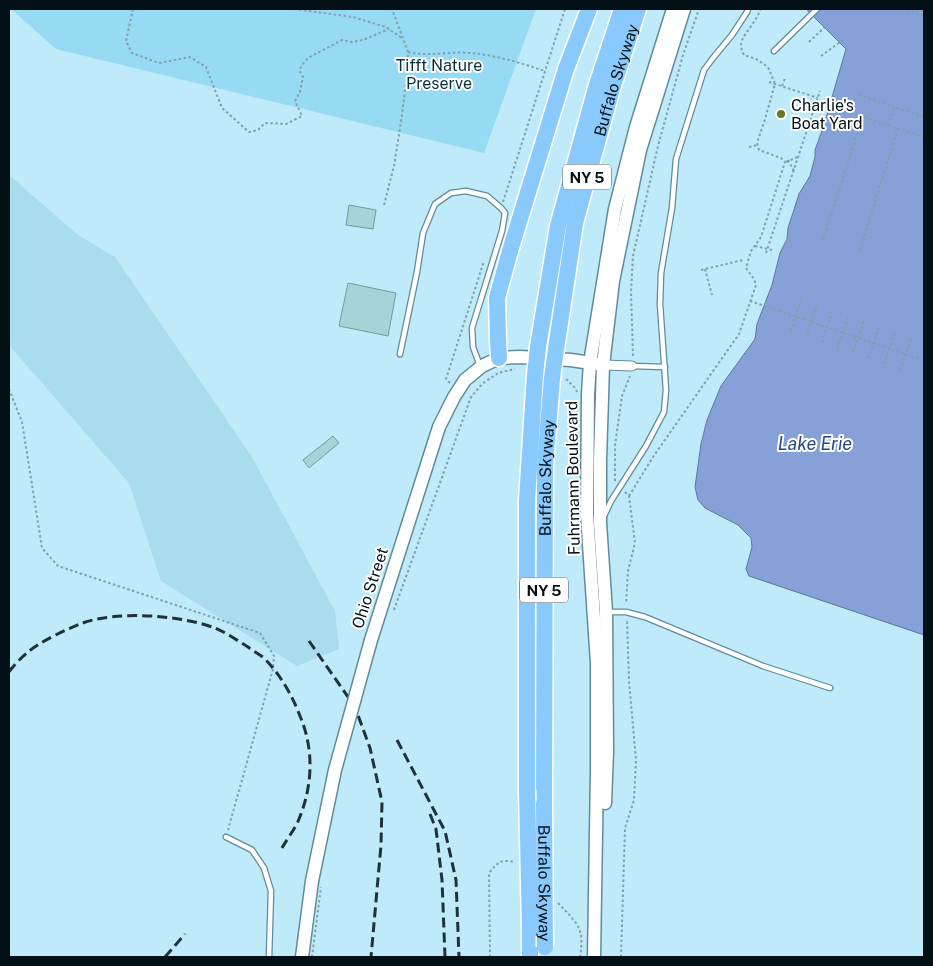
<svg xmlns="http://www.w3.org/2000/svg" width="933" height="966" font-family="'Public Sans',sans-serif">
<style>
.built{fill:#a9dcef}
.green{fill:#96dbf3}
.water{fill:#85a1d8;stroke:#5e769e}
.building{fill:#a4d4d7;stroke:#6e9c9f}
.lines{fill:none;stroke-linecap:round;stroke-linejoin:round}
.lane-casing{stroke:#628b99;stroke-width:7}
.street-casing{stroke:#628b99;stroke-width:11}
.secondary-casing{stroke:#628b99;stroke-width:15}
.highway-casing{stroke:#fff;stroke-width:19}
.path{stroke:#7fa0ad;stroke-width:2;stroke-dasharray:2.5 2.5;stroke-linecap:butt}
.lane{stroke:#fff;stroke-width:4.5}
.street{stroke:#fff;stroke-width:9}
.secondary{stroke:#fff;stroke-width:12}
.highway{stroke:#8ac9fc;stroke-width:16}
.rail{stroke:#203239;stroke-width:3;stroke-dasharray:10 5;stroke-linecap:butt}
.secondary-bridge-casing{stroke:#628b99;stroke-width:15;stroke-linecap:butt}
.highway-bridge-casing{stroke:#fff;stroke-width:19;stroke-linecap:butt}
.path-bridge{stroke:#7fa0ad;stroke-width:2;stroke-dasharray:2.5 2.5;stroke-linecap:butt}
.secondary-bridge{stroke:#fff;stroke-width:12}
.highway-bridge{stroke:#8ac9fc;stroke-width:16}
.poi-dot{fill:#687826;stroke:#fff;stroke-width:2}
.labels{text-anchor:middle;dominant-baseline:central;stroke-width:4;stroke-linejoin:round;paint-order:stroke}
.shield{fill:#fff;stroke:#4e585b;stroke-width:1}
.shield-label{font-size:15px;font-weight:bold;fill:#021015}
.park-label{font-size:16px;fill:#072f3a;stroke:#fff}
.street-label{font-size:16px;fill:#021015;stroke:#fff}
.poi-label{font-size:16px;fill:#021015;stroke:#fff;text-anchor:start}
.water-label{font-size:18px;font-style:italic;fill:#274588;stroke:#fff}
</style>
<rect width="100%" height="100%" fill="#beeafa"/>
<polygon class="built" points="9,175 78,235 115,257 252,457 335,611 339,649 297,666 161,581 129,483 9,345"/>
<polygon class="green" points="11,9 536,9 484,153 56,49"/>
<polygon class="water" points="806,9 924,9 924,635 749,576 746,569 752,547 751,538 738,525 705,508 698,500 695,487 701,444 707,420 721,386 755,339 757,324 772,285 780,253 787,239 788,228 799,194 810,176 815,157 815,150 823,128 846,49"/>
<g class="building">
<polygon points="349,205 376,210 373,229 346,225"/>
<polygon points="348,283 396,293 388,336 339,326"/>
<polygon points="333,436 339,443 309,468 303,460"/>
</g>
<g class="lines">
<defs>
<g id="lane">
<polyline points="774,51 817,9"/>
<polyline points="400,354 417,272 423,233 435,204 451,193 466,191 487,196 501,208 505,213 502,231 472,328 473,347 480,366"/>
<polyline points="632,366 665,367"/>
<polyline points="604,516 611,501 646,446 664,412 666,390 660,304 661,273 672,208 676,159 704,70 713,58 732,35 747,12 748,9"/>
<polyline points="607,612 626,612 645,617 763,666 830,688"/>
<polyline points="226,837 252,850 264,868 271,891 269,957"/>
</g>
<polyline id="street" points="603,365 632,366"/>
<g id="secondary">
<polyline points="371,640 439,427 454,397 465,380 482,366 499,358 520,357 571,360 597,364"/>
<polyline points="605,803 607,751 606,612 600,523 600,460 603,365 613,281 640,150 684,9"/>
<polyline points="302,957 312,881"/>
<polyline points="594,957 597,770 597,663 587,514 588,394 590,363 615,209 636,127 673,9"/>
</g>
<g id="highway">
<polyline points="538,347 558,226 596,88 622,9"/>
<path id="s1" d="M 556,349 L 575,223 L 611,92 L 638,9"/>
<polyline points="499,358 498,340 497,298 510,251 566,69 589,9"/>
<polyline points="527,789 527,500 535,375"/>
<path id="s2" d="M 544,804 L 545,465 L 552,378"/>
<polyline points="530,930 530,957"/>
</g>
</defs>
<use href="#lane" class="lane-casing"/>
<use href="#street" class="street-casing"/>
<use href="#secondary" class="secondary-casing"/>
<use href="#highway" class="highway-casing"/>
<g class="path">
<polyline points="133,9 126,41 132,53 159,63 190,57 206,67 222,108 249,132 258,130 265,123 286,124 302,116 295,101 300,92 303,77 300,72 301,66 308,58 342,40 352,42 363,40 389,29"/>
<polyline points="294,9 353,17 386,27 403,39"/>
<polyline points="902,9 924,16"/>
<polyline points="809,42 828,24"/>
<path d="M 408,52 C 428,57 449,51 470,53 C 495,55 521,63 545,71"/>
<polyline points="821,56 843,40"/>
<polyline points="769,82 818,98"/>
<polyline points="782,86 785,78"/>
<polyline points="859,95 924,117"/>
<polyline points="817,102 924,137"/>
<polyline points="888,125 894,108"/>
<polyline points="749,147 757,145"/>
<polyline points="788,160 794,171"/>
<polyline points="786,162 800,156"/>
<polyline points="503,202 565,9"/>
<polyline points="384,205 394,166 401,122 407,76 408,52 392,9"/>
<polyline points="823,240 863,116"/>
<polyline points="755,246 772,250"/>
<polyline points="860,250 898,128"/>
<polyline points="766,253 820,91"/>
<polyline points="705,269 712,295"/>
<polyline points="701,270 743,260"/>
<polyline points="750,301 920,359"/>
<polyline points="791,331 801,300"/>
<polyline points="806,336 817,306"/>
<polyline points="822,342 832,311"/>
<polyline points="837,348 849,316"/>
<polyline points="853,352 864,321"/>
<polyline points="633,356 631,292 633,256 658,146 683,55 699,9"/>
<polyline points="868,358 879,327"/>
<polyline points="884,364 895,332"/>
<polyline points="900,370 911,338"/>
<polyline points="566,379 575,388 577,392"/>
<polyline points="450,383 446,379 484,261"/>
<polyline points="9,389 22,422 42,548 58,566 260,633 274,656 273,669 228,830"/>
<polyline points="615,481 615,445 622,396 630,376"/>
<polyline points="625,492 629,496 635,543 628,571 626,604"/>
<path d="M 629,496 L 653,457 L 739,334 L 756,285 L 754,279 L 746,268 L 751,251 L 761,237 L 785,162 L 781,158 L 759,150 L 757,143 L 765,119 L 775,84 L 768,67 L 756,59 L 744,55 C 737,42 744,37 751,26 C 755,21 758,15 761,9"/>
<polyline points="394,610 471,397 482,384 498,373 515,369"/>
<path d="M 558,903 C 577,923 585,928 580,957"/>
<path d="M 490,957 L 489,873 C 498,862 501,859 515,862"/>
<polyline points="621,957 625,828 634,800 636,760 629,681 627,619"/>
</g>
<use href="#lane" class="lane"/>
<use href="#street" class="street"/>
<use href="#secondary" class="secondary"/>
<use href="#highway" class="highway"/>
<g class="rail">
<polyline points="309,641 355,707 370,748 382,802 381,845 371,957"/>
<path d="M 9,672 C 14,665 21,658 27,653 C 39,642 65,630 80,624 C 116,610 180,615 215,628 C 227,633 238,641 248,647 C 253,651 259,654 264,658 C 280,674 292,695 300,716 C 314,749 313,785 299,819 C 295,829 287,839 282,848"/>
<polyline points="397,740 445,831 456,880 459,957"/>
<polyline points="430,814 436,829 442,880 445,957"/>
<polyline points="165,957 185,934"/>
</g>
<defs>
<polyline id="secondary-bridge" points="312,881 335,770 371,640"/>
<g id="highway-bridge">
<polyline points="535,375 538,347"/>
<polyline points="552,378 556,349"/>
<polyline points="527,789 530,930"/>
<path id="s3" d="M 544,804 L 545,947"/>
</g>
</defs>
<use href="#secondary-bridge" class="secondary-bridge-casing"/>
<use href="#highway-bridge" class="highway-bridge-casing"/>
<polyline class="path-bridge" points="312,957 321,887"/>
<use href="#secondary-bridge" class="secondary-bridge"/>
<use href="#highway-bridge" class="highway-bridge"/>
</g>
<circle class="poi-dot" cx="781" cy="114" r="5"/>
<g class="labels">
<g class="shield">
<rect x="563" y="164.5" width="48" height="25" rx="4"/>
<rect x="520" y="577.5" width="48" height="25" rx="4"/>
</g>
<g class="shield-label">
<text x="587" y="177">NY 5</text>
<text x="544" y="590">NY 5</text>
</g>
<g class="park-label">
<text x="439" y="65">Tifft Nature<tspan x="439" dy="18">Preserve</tspan></text>
</g>
<g class="street-label">
<text stroke="none"><textPath href="#s1" startOffset="276">Buffalo Skyway</textPath></text>
<text stroke="none"><textPath href="#s2" startOffset="326">Buffalo Skyway</textPath></text>
<text transform="translate(573 478) rotate(-91)">Fuhrmann Boulevard</text>
<text transform="translate(370 588) rotate(-72)">Ohio Street</text>
<text stroke="none"><textPath href="#s3" startOffset="79">Buffalo Skyway</textPath></text>
</g>
<g class="poi-label">
<text x="791" y="105">Charlie's<tspan x="791" dy="18">Boat Yard</tspan></text>
</g>
<g class="water-label">
<text x="815" y="443">Lake Erie</text>
</g>
</g>
<rect width="933" height="966" fill="none" stroke="#021015" stroke-width="20"/>
</svg>
